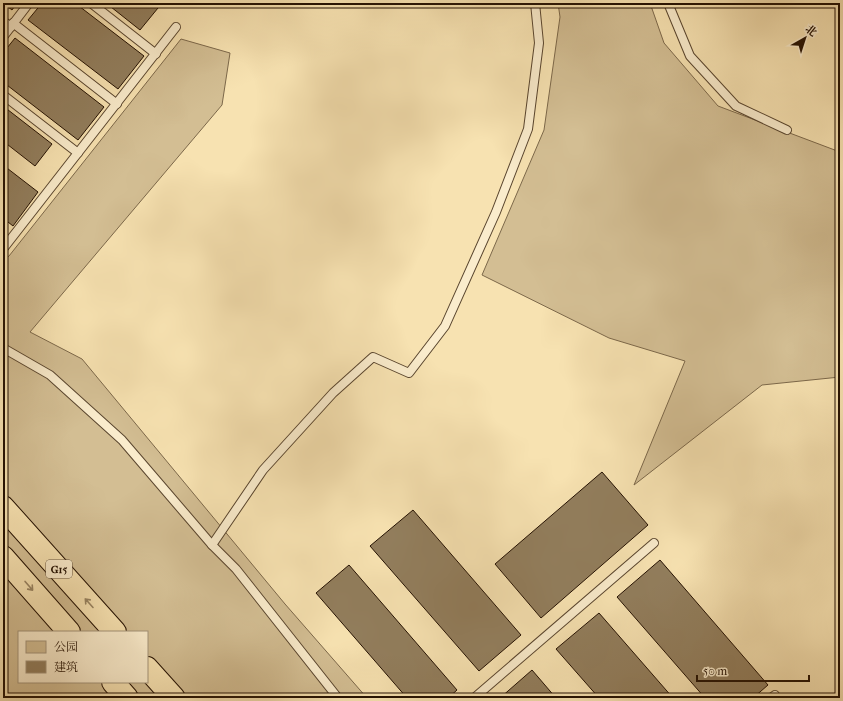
<svg xmlns="http://www.w3.org/2000/svg" width="843" height="701" font-family="'IM FELL French Canon','Noto Serif SC',serif">
<style>
.green{fill:#d3be93;stroke:#7c684a;fill-rule:evenodd}
.building{fill:#927e5d;stroke:#241102}
.lines{fill:none;stroke-linecap:round;stroke-linejoin:round}
.service-casing{stroke:#59452e;stroke-width:10}
.motorway-casing{stroke:#241102;stroke-width:24}
.service{stroke:#faeccc;stroke-width:8}
.motorway{stroke:#f7e2b1;stroke-width:22}
.oneway{stroke:#988462}
.labels{text-anchor:middle;dominant-baseline:central;stroke-width:3;stroke-linejoin:round;paint-order:stroke}
.shield{fill:#faeccc;stroke:#64533f;stroke-width:1}
.shield-label{font-size:11px;font-weight:bold;fill:#241102}
</style>
<rect width="100%" height="100%" fill="#f7e2b1"/>
<filter id="stains"><feTurbulence type="fractalNoise" baseFrequency=".005" numOctaves="4"/><feColorMatrix values="0 0 0 0 .2 0 0 0 0 .09 0 0 0 0 .02 0 0 0 .5 -.17"/></filter>
<radialGradient id="worn" r=".72"><stop offset=".6" stop-color="#630" stop-opacity="0"/><stop offset="1" stop-color="#630" stop-opacity=".3"/></radialGradient>
<g class="green">
<polygon points="558,3 650,3 664,43 718,106 840,152 840,377 762,385 634,485 685,361 609,338 482,275 544,130 560,17"/>
<path d="M 181,39 L 230,53 L 222,105 L 30,332 L 82,359 L 285,604 L 367,698 L 3,698 L 3,261 L 9,256 ZM 19,632 L 147,632 L 147,682 L 19,682 Z"/>
</g>
<g class="building">
<polygon points="3,3 17,3 12,10"/>
<polygon points="42,3 75,3 144,56 118,89 28,20"/>
<polygon points="106,3 152,3 158,8 140,30"/>
<polygon points="15,38 104,107 78,140 3,82 3,53"/>
<polygon points="3,106 52,144 35,166 3,141"/>
<polygon points="3,165 38,192 13,226 3,218"/>
<polygon points="602,472 648,525 541,618 495,564"/>
<polygon points="413,510 521,635 479,671 370,546"/>
<polygon points="660,560 768,685 753,698 705,698 617,597"/>
<polygon points="349,565 457,690 448,698 407,698 316,593"/>
<polygon points="599,613 673,698 599,698 556,649"/>
<polygon points="532,670 556,698 500,698"/>
</g>
<g class="lines">
<defs>
<g id="service">
<polyline points="91,3 156,54"/>
<polyline points="668,3 690,56 736,106 787,130"/>
<polyline points="3,21 11,27"/>
<polyline points="13,23 117,104"/>
<polyline points="3,37 29,3"/>
<polyline points="3,95 78,153"/>
<polyline points="3,249 176,27"/>
<polyline points="3,348 50,375 122,440 212,545 236,569 338,698"/>
<polyline points="212,545 263,470 333,393 373,357 409,373 445,326 496,212 528,129 539,43 535,3"/>
<polyline points="474,698 654,543"/>
<polyline points="771,698 775,695"/>
</g>
<g id="motorway">
<polyline points="3,507 115,632"/>
<polyline points="3,557 69,632"/>
<polyline points="147,668 174,698"/>
<polyline points="113,682 127,698"/>
</g>
</defs>
<use href="#service" class="service-casing"/>
<use href="#motorway" class="motorway-casing"/>
<use href="#service" class="service"/>
<use href="#motorway" class="motorway"/>
</g>
<defs><path id="oneway-shaft" d="M-6 0H5M1.5-3L5.5 0L1.5 3" fill="none" stroke-width="1.6" stroke-linecap="round" stroke-linejoin="round"/></defs>
<g class="oneway">
<use href="#oneway-shaft" transform="translate(29 586) rotate(49)"/>
<use href="#oneway-shaft" transform="translate(89 603) rotate(-132)"/>
</g>
<g class="labels">
<rect class="shield" x="46" y="560" width="26" height="18" rx="3"/>
<g class="shield-label">
<text x="59" y="569">G15</text>
</g>
</g>
<rect width="843" height="701" fill="none" stroke="#f7e2b1" stroke-width="16"/>
<rect x="4" y="4" width="835" height="693" fill="none" stroke="#241102" stroke-width="2"/>
<rect x="8" y="8" width="827" height="685" fill="none" stroke="#241102"/>
<rect x="18" y="631" width="130" height="52" fill="#faeccc" stroke="#a4947b"/>
<rect x="26" y="641" width="20" height="12" fill="#d3be93" stroke="#a4947b"/>
<text x="54" y="651" font-size="12" fill="#241102">公园</text>
<rect x="26" y="661" width="20" height="12" fill="#927e5d" stroke="#a4947b"/>
<text x="54" y="671" font-size="12" fill="#241102">建筑</text>
<g transform="translate(805 38) rotate(39)" stroke="#faeccc" stroke-width="3" paint-order="stroke">
<path d="M0-3L7 15L0 10L-7 15Z" fill="#241102"/>
<text y="-6" font-size="11" font-weight="bold" text-anchor="middle" fill="#241102">北</text>
</g>
<path d="M697 675v6h112v-6" fill="none" stroke="#241102" stroke-width="2"/>
<text x="703" y="675" font-size="12" fill="#241102" stroke="#faeccc" stroke-width="3" paint-order="stroke">50 m</text>
<rect width="100%" height="100%" filter="url(#stains)"/>
<rect width="100%" height="100%" fill="url(#worn)"/>
</svg>
